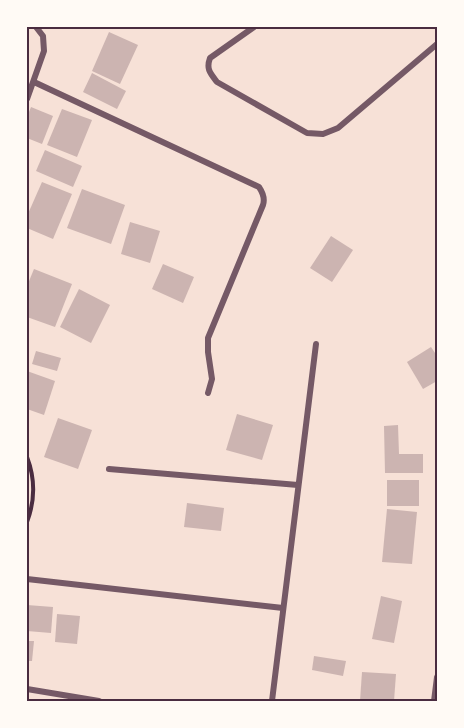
<svg xmlns="http://www.w3.org/2000/svg" width="464" height="728" font-family="Figtree,sans-serif">
<style>
.building{fill:#ccb4b1}
.lines{fill:none;stroke-linecap:round;stroke-linejoin:round}
.path{stroke:#4a2c40;stroke-width:4}
.minor{stroke:#755966;stroke-width:6}
.neatline{fill:none;stroke:#4a2c40;stroke-width:2}
</style>
<rect width="100%" height="100%" fill="#f7e1d7"/>
<g class="building">
<polygon points="109,32 138,45 120,84 92,71"/>
<polygon points="92,73 126,91 117,109 83,92"/>
<polygon points="31,107 53,116 42,144 27,138 27,117"/>
<polygon points="62,109 92,120 77,157 47,145"/>
<polygon points="45,150 82,166 73,187 36,171"/>
<polygon points="42,182 72,194 53,239 27,228 27,216"/>
<polygon points="82,189 125,205 111,244 67,228"/>
<polygon points="130,222 160,231 150,263 121,254"/>
<polygon points="331,236 353,250 332,282 310,268"/>
<polygon points="163,264 194,277 183,303 152,289"/>
<polygon points="34,269 72,284 55,327 27,317 27,286"/>
<polygon points="79,289 110,305 91,343 60,327"/>
<polygon points="431,347 437,356 437,381 423,389 407,362"/>
<polygon points="36,351 61,358 57,371 32,364"/>
<polygon points="27,371 55,381 44,415 27,409"/>
<polygon points="237,414 273,425 262,460 226,450"/>
<polygon points="58,418 92,430 78,469 44,457"/>
<polygon points="398,425 399,454 423,454 423,473 385,473 384,426"/>
<rect x="387" y="480" width="32" height="26"/>
<polygon points="187,503 224,508 221,531 184,527"/>
<polygon points="387,509 417,512 412,564 382,562"/>
<polygon points="381,596 402,601 394,643 372,639"/>
<polygon points="27,605 53,607 51,633 27,631"/>
<polygon points="57,614 80,616 77,644 55,642"/>
<polygon points="27,641 34,641 32,661 27,661"/>
<polygon points="314,656 346,661 343,676 312,670"/>
<polygon points="362,672 396,674 394,701 360,701"/>
</g>
<g class="lines">
<path class="path" d="M 27,457 C 35,478 35,501 27,522"/>
<g class="minor">
<path d="M 254,27 L 210,58 C 206,69 210,73 217,82 L 307,133 L 323,134 L 338,128 L 437,44"/>
<path d="M 34,82 L 259,187 C 263,193 265,199 263,205 L 208,338 L 208,352 L 212,379 L 208,393"/>
<polyline points="27,99 44,51 43,36 36,27"/>
<polyline points="109,469 298,485"/>
<polyline points="27,579 283,608"/>
<polyline points="27,689 99,701"/>
<polyline points="272,701 316,344"/>
<polyline points="434,701 437,677"/>
</g>
</g>
<rect width="464" height="728" fill="none" stroke="#fffaf5" stroke-width="57"/>
<rect x="28" y="28" width="408" height="672" class="neatline"/>
</svg>
